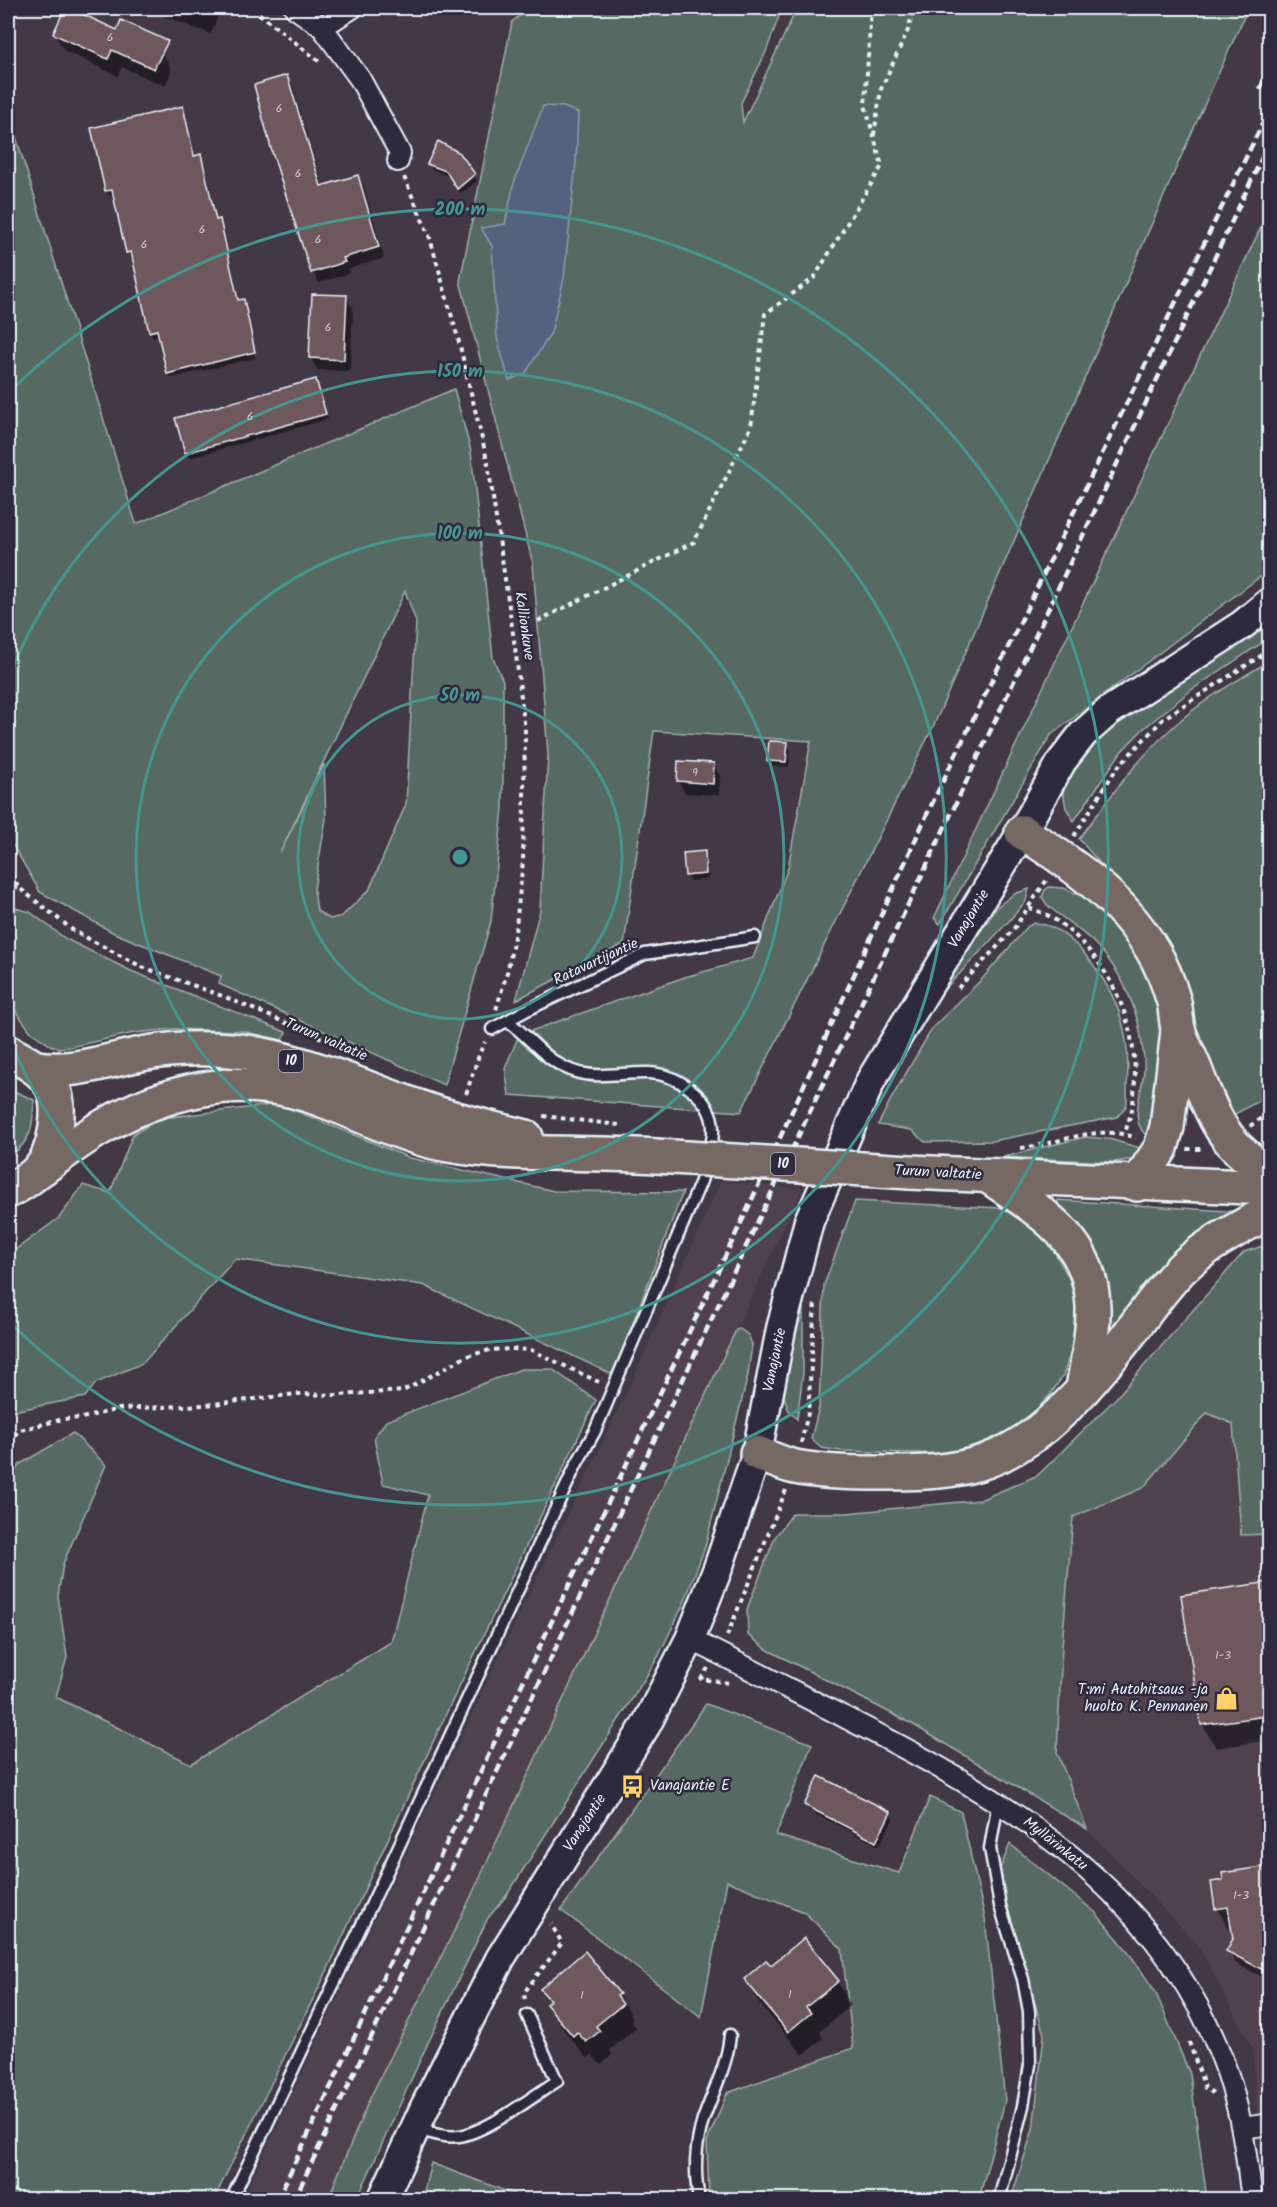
<svg xmlns="http://www.w3.org/2000/svg" width="1277" height="2207" font-family="Kalam,sans-serif">
<style>
.built{fill:#4f424d}
.green{fill:#566a63;stroke:#9faeae;stroke-width:1.5;fill-rule:evenodd}
.water{fill:#54627d;stroke:#8f9bae;stroke-width:1.5}
.shadow{fill:#0007}
.building{fill:#6e595c;stroke:#e8f1f8;stroke-width:1.5}
.lines{fill:none;stroke-linecap:round;stroke-linejoin:round}
.lane-casing{stroke:#e8f1f8;stroke-width:15}
.street-casing{stroke:#e8f1f8;stroke-width:24}
.secondary-casing{stroke:#e8f1f8;stroke-width:33}
.highway-casing{stroke:#e8f1f8;stroke-width:38}
.path{stroke:#e8f1f8;stroke-width:4;stroke-dasharray:4.5 4.5;stroke-linecap:butt}
.lane{stroke:#2f2a3d;stroke-width:10}
.street{stroke:#2f2a3d;stroke-width:20}
.secondary{stroke:#2f2a3d;stroke-width:28}
.highway{stroke:#766964;stroke-width:33}
.rail{stroke:#e8f1f8;stroke-width:4.5;stroke-dasharray:9 4.5;stroke-linecap:butt}
.highway-bridge-casing{stroke:#e8f1f8;stroke-width:38;stroke-linecap:butt}
.highway-bridge{stroke:#766964;stroke-width:33}
.ring{fill:none;stroke:#459590;stroke-width:3}
.labels{text-anchor:middle;dominant-baseline:central;stroke-width:5;stroke-linejoin:round;paint-order:stroke}
.number-label{font-size:12px;fill:#cacbd1}
.shield{fill:#2f2a3d;stroke:#b0b5c0;stroke-width:1.5}
.shield-label{font-size:14px;font-weight:bold;fill:#e8f1f8}
.street-label{font-size:15px;fill:#e8f1f8;stroke:#2f2a3d}
.poi-label{font-size:15px;fill:#e8f1f8;stroke:#2f2a3d;text-anchor:end}
.centre{fill:#459590;stroke:#2f2a3d;stroke-width:3}
.ring-label{font-size:18px;text-anchor:middle;font-weight:bold;fill:#459590;stroke:#2f2a3d;stroke-width:5;stroke-linejoin:round;paint-order:stroke}
</style>
<rect width="100%" height="100%" fill="#423846"/>
<filter id="ink" filterUnits="userSpaceOnUse"><feTurbulence type="fractalNoise" baseFrequency=".0167" numOctaves="2"/><feDisplacementMap in="SourceGraphic" scale="12" xChannelSelector="R" yChannelSelector="G"/><feConvolveMatrix kernelMatrix="1 2 1 2 8 2 1 2 1" color-interpolation-filters="sRGB"/></filter>
<g filter="url(#ink)">
<g class="built">
<polygon points="721,1181 802,1189 467,1904 369,2100 328,2199 242,2200 504,1646 626,1394"/>
<polygon points="1207,1413 1233,1424 1241,1535 1270,1534 1269,2199 1266,2199 1262,2174 1253,2050 1199,1946 1087,1829 1057,1752 1062,1646 1073,1517 1143,1488"/>
</g>
<g class="green">
<polygon points="529,8 782,8 766,52 741,103 743,122 797,8 1248,8 1180,159 934,725 741,1112 509,1095 505,1068 519,1035 685,977 753,958 788,868 811,741 654,731 624,944 516,1000 540,910 548,754 533,564 460,281 512,22"/>
<path d="M 8,111 L 136,524 L 454,389 L 471,451 L 493,658 L 503,681 L 503,809 L 491,921 L 444,1085 L 219,984 L 221,976 L 114,933 L 40,892 L 8,837 ZM 405,591 L 416,622 L 406,804 L 369,890 L 342,916 L 330,919 L 317,911 L 314,889 L 326,819 L 324,764 L 280,853 Z"/>
<polygon points="1269,210 1269,570 1051,735 940,924 934,918"/>
<polygon points="1269,624 1269,638 1190,691 1143,729 1121,752 1074,821 1066,808 1063,792 1064,780 1095,739"/>
<path d="M 1269,661 L 1269,1095 L 1228,1118 L 1203,1067 L 1171,946 L 1079,839 C 1108,799 1137,759 1174,726 C 1202,700 1237,681 1269,661 Z"/>
<path d="M 1049,887 L 1064,888 L 1094,902 L 1137,949 L 1163,1015 L 1151,1139 C 1125,1124 1144,1091 1144,1068 C 1145,1060 1143,1052 1142,1045 C 1138,1009 1122,972 1097,946 C 1083,931 1063,919 1047,905 L 1042,897 L 1045,890 Z"/>
<polygon points="1029,889 1026,901 1009,921 931,1004 998,906 1014,894"/>
<polygon points="8,906 30,912 66,939 131,971 286,1032 282,1040 242,1031 174,1029 134,1033 70,1047 59,1048 50,1045 31,1032 8,1001"/>
<path d="M 1034,923 C 1072,924 1112,985 1121,1018 C 1128,1041 1129,1064 1127,1087 C 1127,1093 1128,1101 1126,1106 C 1124,1110 1120,1114 1117,1117 L 992,1141 L 925,1142 L 911,1130 L 878,1125 L 891,1099 L 933,1027 L 982,979 L 1028,926 Z"/>
<path d="M 8,1088 L 34,1100 C 33,1128 32,1141 8,1158 Z"/>
<polygon points="279,1104 410,1158 554,1191 683,1192 613,1375 423,1285 235,1259 143,1363 96,1383 85,1397 8,1412 8,1255 59,1218 83,1185 110,1193 133,1134 162,1118"/>
<polygon points="1085,1137 1109,1139 1144,1149 1130,1160 1113,1162 1003,1157"/>
<polygon points="1058,1200 1241,1212 1104,1346 1057,1206"/>
<polygon points="855,1201 1002,1208 1031,1225 1052,1248 1069,1278 1075,1301 1076,1335 1063,1376 1050,1395 1028,1419 1001,1436 951,1454 841,1451 821,1448 811,1439 819,1407 824,1285"/>
<polygon points="1269,1244 1269,1534 1241,1535 1233,1424 1207,1413 1143,1488 1073,1517 1062,1646 1057,1752 1087,1829 912,1724 768,1650 748,1635 747,1609 775,1537 793,1513 847,1513 980,1500 1038,1475 1115,1399 1244,1252"/>
<polygon points="803,1308 803,1373 797,1419 788,1409 783,1393 790,1344"/>
<polygon points="740,1329 748,1335 752,1344 748,1375 705,1547 684,1603 658,1657 644,1680 507,1895 488,1918 427,2045 357,2199 328,2199 369,2100 466,1907 736,1330"/>
<polygon points="521,1369 552,1369 596,1400 447,1712 326,1973 214,2199 8,2199 8,1481 20,1464 73,1433 106,1465 63,1564 58,1596 67,1657 56,1697 191,1764 391,1642 428,1495 383,1484 374,1437 386,1421"/>
<polygon points="706,1704 812,1744 776,1835 899,1873 930,1797 961,1812 985,1918 1005,2101 979,2199 709,2199 707,2142 727,2093 853,2048 842,1949 804,1912 727,1881 701,2017 561,1910"/>
<polygon points="1010,1844 1095,1912 1127,1950 1155,1991 1190,2074 1207,2199 1011,2199 1033,2129 1044,2035 998,1874"/>
<polygon points="431,2163 527,2199 422,2199"/>
</g>
<polygon class="water" points="543,106 564,107 578,113 576,162 564,278 551,333 525,374 509,380 497,338 492,246 481,228 505,224 514,183"/>
<g class="shadow">
<polygon points="66,8 162,52 172,70 165,86 122,67 118,76 65,51 54,34"/>
<polygon points="142,8 221,8 221,9 211,34"/>
<polygon points="287,77 293,88 323,187 358,177 364,187 384,258 348,269 350,273 319,283 313,273 274,151"/>
<polygon points="182,107 185,113 195,157 200,156 204,161 217,221 219,221 222,226 239,302 243,304 255,358 171,378 168,373 160,335 153,337 150,332 133,257 131,258 128,253 115,195 110,196 107,191 93,129"/>
<polygon points="459,154 477,181 461,193 450,177 432,169 429,164"/>
<polygon points="346,297 353,308 350,371 317,370 311,358"/>
<polygon points="315,380 328,419 189,458 177,419"/>
<polygon points="787,744 790,749 789,767 772,766 769,760"/>
<polygon points="679,762 713,764 720,776 719,795 685,793 678,781"/>
<polygon points="704,853 707,858 708,879 690,881 687,876"/>
<polygon points="1270,1583 1270,1740 1216,1748 1202,1724 1183,1597"/>
<polygon points="806,1805 890,1814 893,1819 879,1846 809,1811"/>
<polygon points="1270,1867 1270,1981 1235,1963 1228,1951 1236,1935 1234,1931 1230,1932 1217,1908 1225,1881 1224,1875"/>
<polygon points="771,1967 837,1981 851,2005 820,2031 823,2038 803,2055 759,2003 746,1979"/>
<polygon points="542,1989 619,1994 633,2018 631,2020 636,2028 610,2050 612,2055 601,2065 592,2055 587,2058 562,2028 548,2004 550,2003"/>
</g>
<g class="building">
<polygon points="65,8 69,8 117,30 121,20 168,41 154,69 112,50 108,59 53,34"/>
<polygon points="287,75 321,186 358,175 379,247 343,258 345,262 311,273 272,152 254,85"/>
<polygon points="183,106 194,156 201,154 216,220 220,219 238,300 244,299 255,352 167,374 157,330 149,332 131,252 126,253 112,190 105,191 91,128"/>
<polygon points="438,141 460,153 475,174 457,189 446,171 427,164"/>
<polygon points="312,294 347,295 344,360 309,358"/>
<polygon points="316,379 326,414 185,453 175,418"/>
<polygon points="769,741 788,742 786,762 767,761"/>
<polygon points="678,761 714,763 713,784 677,781"/>
<polygon points="705,851 706,874 685,876 683,853"/>
<polygon points="1269,1582 1269,1698 1263,1699 1266,1716 1201,1725 1181,1595"/>
<polygon points="819,1776 891,1812 876,1842 804,1805"/>
<polygon points="1269,1866 1269,1973 1226,1951 1233,1939 1228,1907 1215,1909 1211,1882 1223,1880 1222,1873"/>
<polygon points="804,1938 839,1981 806,2007 811,2013 788,2032 744,1979 766,1960 771,1965"/>
<polygon points="585,1951 620,1994 617,1996 623,2004 596,2026 600,2031 586,2042 577,2032 573,2036 546,2004 550,2000 540,1989"/>
</g>
<g class="lines">
<defs>
<g id="lane">
<polyline points="492,1029 525,1011 645,954 755,937"/>
<polyline points="998,1802 990,1848 1000,1906 1023,1979 1029,2011 1030,2065 1023,2106 999,2200"/>
<path d="M 417,2129 C 431,2133 445,2138 459,2136 C 487,2132 532,2097 557,2081 L 527,2015"/>
<path d="M 231,2200 L 385,1876 L 576,1465 L 595,1431 L 701,1181 C 705,1165 714,1145 713,1128 C 712,1098 677,1074 649,1073 C 625,1072 598,1079 576,1072 C 546,1063 532,1038 507,1021"/>
<path d="M 699,2200 C 694,2173 695,2146 703,2120 C 713,2091 727,2067 730,2035"/>
</g>
<g id="street">
<polyline points="295,8 322,27 360,79 400,153 398,161"/>
<polyline points="322,27 352,8"/>
<path d="M 690,1639 C 744,1666 798,1693 852,1721 C 1006,1799 1156,1888 1222,2058 C 1240,2104 1246,2151 1252,2200"/>
<polyline points="1243,2128 1270,2124"/>
</g>
<polyline id="secondary" points="382,2200 426,2105 500,1959 646,1725 690,1639 718,1568 757,1453 781,1329 809,1221 871,1080 1022,832 1062,761 1083,734 1109,711 1242,625 1270,602"/>
<g id="highway">
<path d="M 1022,832 C 1073,864 1122,898 1153,951 C 1162,966 1169,985 1174,1002 C 1176,1011 1176,1020 1178,1029 C 1182,1042 1189,1055 1194,1067 C 1211,1111 1224,1150 1270,1171"/>
<path d="M 8,1052 C 24,1061 42,1069 52,1086 C 63,1106 55,1154 39,1170 C 30,1179 18,1186 8,1191"/>
<path d="M 37,1068 C 79,1074 111,1058 153,1052 C 178,1048 204,1048 230,1050 C 297,1056 358,1086 421,1108 C 455,1120 490,1128 526,1137"/>
<path d="M 40,1170 C 59,1156 79,1141 99,1129 C 160,1092 239,1072 308,1095 C 355,1110 400,1137 448,1145 C 517,1157 587,1151 656,1156"/>
<polyline points="910,1172 1270,1188"/>
<path d="M 988,1176 C 1037,1210 1091,1238 1093,1306 C 1094,1333 1087,1362 1083,1389"/>
<polyline points="1137,1184 1161,1148 1167,1127 1178,1031"/>
<path d="M 757,1453 C 769,1458 782,1464 795,1467 C 826,1473 860,1473 891,1473 C 923,1473 955,1472 986,1461 C 1041,1441 1083,1392 1119,1347 C 1140,1321 1158,1292 1182,1268 C 1207,1244 1240,1228 1270,1211"/>
</g>
</defs>
<use href="#lane" class="lane-casing"/>
<use href="#street" class="street-casing"/>
<use href="#secondary" class="secondary-casing"/>
<use href="#highway" class="highway-casing"/>
<g class="path">
<polyline points="252,8 321,63"/>
<polyline points="874,135 881,89 908,30 914,8"/>
<polyline points="404,177 430,238 459,342 488,464 515,647 525,731 523,861 516,926 508,969 496,1010"/>
<polyline points="538,621 694,542 751,427 765,314 814,278 882,166 865,105 871,8"/>
<polyline points="1074,836 1116,769 1164,718 1270,650"/>
<polyline points="8,866 18,887 74,931 142,967 225,997 350,1050"/>
<polyline points="8,892 18,887"/>
<path d="M 1029,908 C 1037,911 1047,914 1054,919 C 1113,959 1143,1033 1133,1103 C 1132,1113 1127,1124 1125,1134"/>
<polyline points="958,988 1013,930 1048,878"/>
<polyline points="466,1094 480,1052 485,1042"/>
<polyline points="543,1116 619,1125"/>
<polyline points="1250,1126 1270,1112"/>
<path d="M 1021,1148 C 1060,1144 1097,1123 1136,1138"/>
<polyline points="1187,1149 1204,1149"/>
<polyline points="8,1442 20,1430 63,1419 82,1418 119,1409 205,1405 297,1394 337,1395 403,1391 467,1356 490,1350 511,1349 531,1350 599,1382"/>
<polyline points="801,1443 808,1413 815,1302"/>
<polyline points="727,1636 786,1490"/>
<polyline points="708,1668 701,1679 729,1683"/>
<polyline points="525,1999 524,1994 528,1987 562,1943 551,1924"/>
<polyline points="1189,2042 1205,2088 1213,2093"/>
</g>
<use href="#lane" class="lane"/>
<use href="#street" class="street"/>
<use href="#secondary" class="secondary"/>
<use href="#highway" class="highway"/>
<g class="rail">
<polyline points="1260,89 1270,67"/>
<polyline points="277,2200 749,1206 928,812 1270,108"/>
<polyline points="294,2200 1270,141"/>
</g>
<defs>
<polyline id="highway-bridge" points="656,1156 910,1172"/>
</defs>
<use href="#highway-bridge" class="highway-bridge-casing"/>
<use href="#highway-bridge" class="highway-bridge"/>
</g>
</g>
<g class="ring">
<circle cx="460" cy="857" r="162"/>
<circle cx="460" cy="857" r="324"/>
<path d="M8 679A486 486 0 1 1 8 1035"/>
<path d="M10 391A648 648 0 1 1 10 1323"/>
</g>
<defs>
<symbol id="shop-bare" viewBox="-9 -9 18 18"><path d="M-5-2.5h2.3a2.7 3.5 0 0 1 5.4 0H5L5.5 6h-11ZM-1.5-2.5h3a1.5 2.3 0 0 0-3 0Z" fill="#ffd166" stroke="#2f2a3d" stroke-width="2.5" paint-order="stroke"/></symbol>
<symbol id="bus-bare" viewBox="-9 -9 18 18"><path d="M-5-6H5V4H4V6H2V4H-2V6H-4V4H-5ZM-3.5-4V0h7V-4ZM-3.5 1.2v1.5H-2V1.2ZM2 1.2v1.5H3.5V1.2Z" fill="#ffd166" stroke="#2f2a3d" stroke-width="2.5" paint-order="stroke"/></symbol>
</defs>
<g fill-rule="evenodd">
<use href="#shop-bare" x="1210" y="1682" width="33" height="33"/>
<use href="#bus-bare" x="616" y="1770" width="33" height="33"/>
</g>
<g class="labels">
<g class="number-label">
<text x="110" y="37">6</text>
<text x="279" y="108">6</text>
<text x="298" y="173">6</text>
<text x="202" y="229">6</text>
<text x="318" y="239">6</text>
<text x="144" y="244">6</text>
<text x="328" y="327">6</text>
<text x="250" y="416">6</text>
<text x="695" y="772">9</text>
<text x="1223" y="1655">1-3</text>
<text x="1241" y="1895">1-3</text>
<text x="790" y="1994">1</text>
<text x="582" y="1995">1</text>
</g>
<g class="shield">
<rect x="279" y="1050" width="24" height="22" rx="4.5"/>
<rect x="771" y="1153" width="24" height="22" rx="4.5"/>
</g>
<g class="shield-label">
<text x="291" y="1061">10</text>
<text x="783" y="1164">10</text>
</g>
<g class="street-label">
<text transform="translate(524 626) rotate(82)">Kallionkuve</text>
<text transform="translate(969 919) rotate(-59)">Vanajantie</text>
<text transform="translate(596 962) rotate(-25)">Ratavartijantie</text>
<text transform="translate(326 1040) rotate(23)">Turun valtatie</text>
<text transform="translate(938 1173) rotate(3)">Turun valtatie</text>
<text transform="translate(775 1360) rotate(-78)">Vanajantie</text>
<text transform="translate(585 1823) rotate(-57)">Vanajantie</text>
<text transform="translate(1055 1844) rotate(38)">Myllärinkatu</text>
</g>
<g class="poi-label">
<text x="1208" y="1690">T:mi Autohitsaus -ja<tspan x="1208" dy="17">huolto K. Pennanen</tspan></text>
<text x="650" y="1786" text-anchor="start">Vanajantie E</text>
</g>
</g>
<circle cx="460" cy="857" r="9" class="centre"/>
<g class="ring-label">
<text x="460" y="215">200 m</text>
<text x="460" y="377">150 m</text>
<text x="460" y="539">100 m</text>
<text x="460" y="701">50 m</text>
</g>
<rect width="1277" height="2207" fill="none" stroke="#2f2a3d" stroke-width="30"/>
<rect x="15" y="15" width="1247" height="2177" fill="none" stroke="#e8f1f8" stroke-width="2" filter="url(#ink)"/>
</svg>
